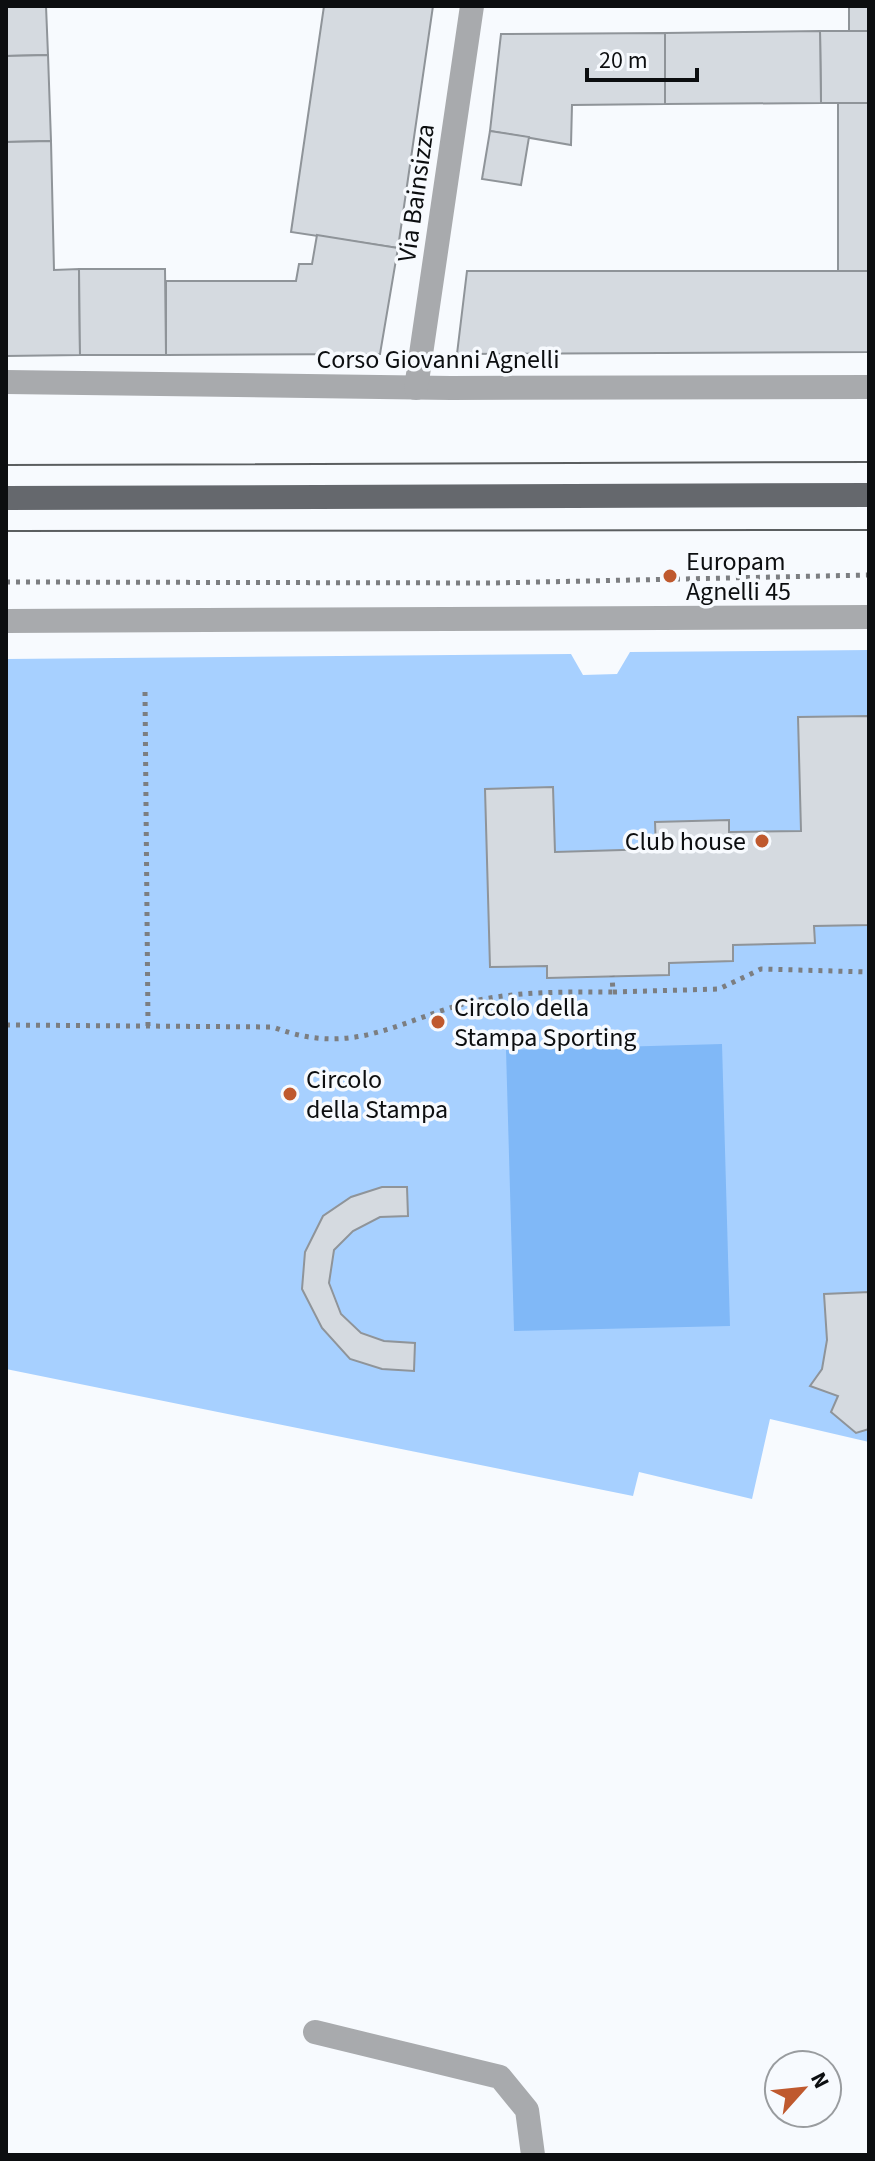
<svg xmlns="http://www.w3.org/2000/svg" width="875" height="2161" font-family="'Source Sans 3',sans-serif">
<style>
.green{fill:#a7d0ff}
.water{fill:#80b8f7}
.building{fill:#d5dae0;stroke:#8f9499;stroke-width:2}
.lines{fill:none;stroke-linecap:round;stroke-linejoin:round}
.path{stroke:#7c7e81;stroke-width:5;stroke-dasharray:4 6;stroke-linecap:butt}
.minor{stroke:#a8aaad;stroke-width:24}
.major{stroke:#65686d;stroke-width:24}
.tram{stroke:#5b5e60;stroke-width:2}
.poi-dot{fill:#bf592e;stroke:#f7fafe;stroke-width:3}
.labels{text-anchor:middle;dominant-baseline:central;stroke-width:7;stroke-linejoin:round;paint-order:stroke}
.street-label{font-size:26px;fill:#0c0e10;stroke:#f7fafe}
.poi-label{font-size:26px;fill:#0c0e10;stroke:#f7fafe;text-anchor:start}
</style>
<rect width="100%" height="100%" fill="#f7fafe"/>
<polygon class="green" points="869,650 869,1442 770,1419 752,1499 639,1472 633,1496 6,1369 6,659 571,654 583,675 617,674 630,652"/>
<polygon class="water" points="722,1044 730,1326 514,1331 506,1050"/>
<g class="building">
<polygon points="6,6 46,6 48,55 6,56"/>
<polygon points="324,6 433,6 398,248 291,232"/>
<rect x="849" y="6" width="20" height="25"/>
<polygon points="820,31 869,31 869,103 821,103"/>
<polygon points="820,31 821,103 665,104 665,33"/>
<polygon points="665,33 665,104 572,105 571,145 490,131 501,34"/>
<polygon points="48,55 51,141 6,142 6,56"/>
<rect x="838" y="103" width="31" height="168"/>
<polygon points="490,131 529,137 521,185 482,179"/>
<polygon points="51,141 54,270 79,269 80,355 6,356 6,142"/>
<polygon points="317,235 398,248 380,354 166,355 166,281 296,281 299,264 312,264"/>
<polygon points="79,269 165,269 166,355 80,355"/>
<polygon points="467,271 869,271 869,352 457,354"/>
<polygon points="869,716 869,925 814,926 815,943 733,945 733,961 669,963 669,975 547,978 547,966 490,967 485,789 553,787 555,852 656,849 655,822 729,820 729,832 801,831 798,717"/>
<polygon points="382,1187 407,1187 408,1216 380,1217 353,1231 334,1250 329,1283 341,1314 361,1333 384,1341 415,1343 414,1371 382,1369 350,1359 322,1328 302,1289 305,1252 323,1216 351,1197"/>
<polygon points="869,1292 869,1429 856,1433 831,1412 838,1396 810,1386 822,1369 827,1340 824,1294"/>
</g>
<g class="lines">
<g class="path">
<polyline points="6,582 492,583 869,575"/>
<polyline points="145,692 148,1026"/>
<polyline points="613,992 719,989 761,969 869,972"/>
<path d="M 6,1025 L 273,1027 C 356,1059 400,1018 479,1000 C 523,991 568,992 613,992 L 612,976"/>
</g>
<g class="minor">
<polyline points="6,382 451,388 869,387"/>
<polyline points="416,388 472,6"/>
<polyline points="6,621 869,617"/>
<polyline points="315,2032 500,2077 527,2110 533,2155"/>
</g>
<polyline class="major" points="6,498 869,495"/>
<g class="tram">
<polyline points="6,465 869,462"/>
<polyline points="6,531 869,530"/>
</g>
</g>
<g class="poi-dot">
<circle cx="670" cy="576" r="8"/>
<circle cx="762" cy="841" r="8"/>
<circle cx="438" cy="1022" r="8"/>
<circle cx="290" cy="1094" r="8"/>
</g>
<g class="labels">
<g class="street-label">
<text transform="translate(416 193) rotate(-82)">Via Bainsizza</text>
<text x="438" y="359">Corso Giovanni Agnelli</text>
</g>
<g class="poi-label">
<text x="686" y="561">Europam<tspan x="686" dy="30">Agnelli 45</tspan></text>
<text x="746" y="841" text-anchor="end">Club house</text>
<text x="454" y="1007">Circolo della<tspan x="454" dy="30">Stampa Sporting</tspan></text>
<text x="306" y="1079">Circolo<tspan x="306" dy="30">della Stampa</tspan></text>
</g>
</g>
<rect width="875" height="2161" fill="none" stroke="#0c0e10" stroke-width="16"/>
<g transform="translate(803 2089) rotate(63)"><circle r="38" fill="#f7fafe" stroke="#999c9f" stroke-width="2"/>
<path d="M0-6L14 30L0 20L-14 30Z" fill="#bf592e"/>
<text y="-12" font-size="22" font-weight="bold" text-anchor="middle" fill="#0c0e10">N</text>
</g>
<path d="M587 68v12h110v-12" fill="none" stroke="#0c0e10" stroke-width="4"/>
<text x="599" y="68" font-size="24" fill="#0c0e10" stroke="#f7fafe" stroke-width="6" paint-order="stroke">20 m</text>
</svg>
